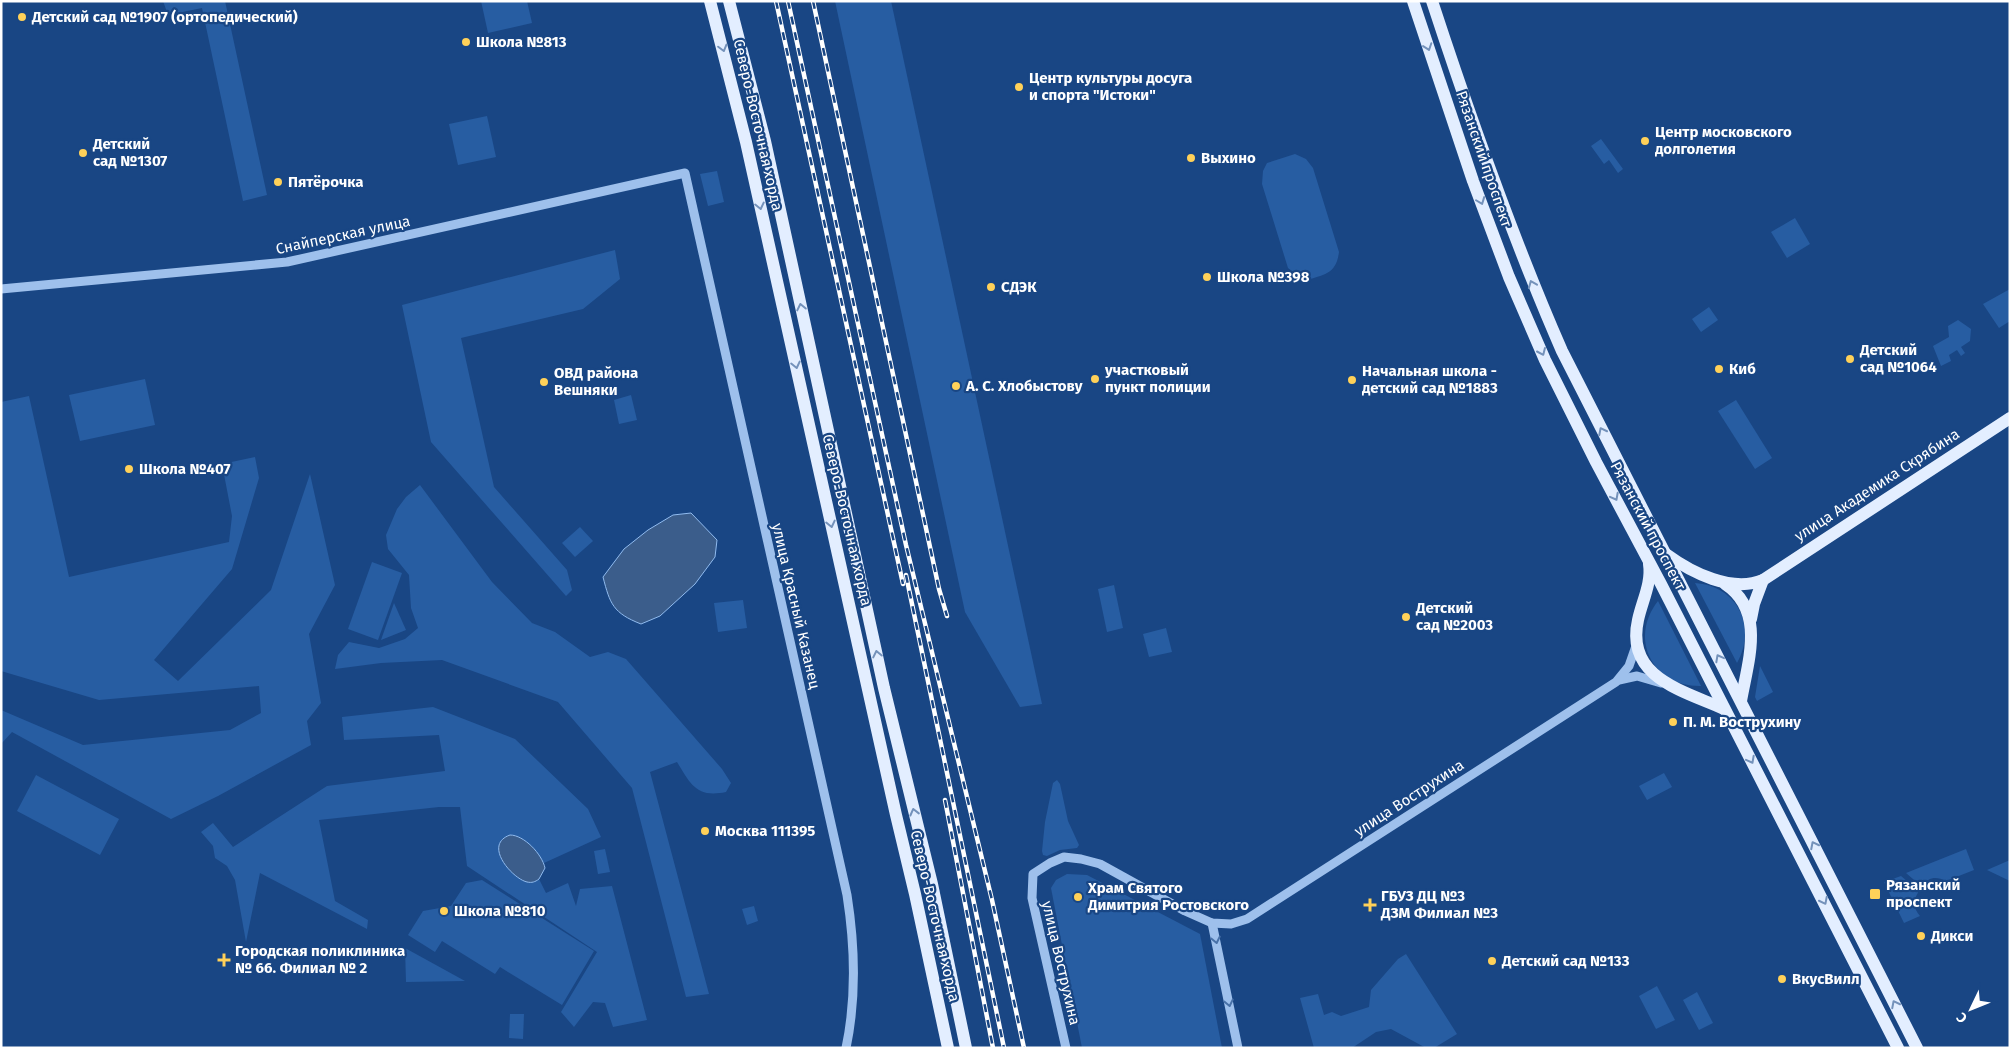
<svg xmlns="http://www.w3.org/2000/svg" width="2011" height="1049" font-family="'Fira Sans',sans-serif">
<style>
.green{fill:#275da2}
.water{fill:#3b5d8b;stroke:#90bbef}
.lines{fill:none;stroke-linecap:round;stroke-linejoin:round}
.minor{stroke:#9ec0ec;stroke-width:9}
.major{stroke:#e3eeff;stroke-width:12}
.rail-casing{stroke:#fff;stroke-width:4.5}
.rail{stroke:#194684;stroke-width:2.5;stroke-dasharray:8;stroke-linecap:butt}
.oneway{stroke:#7492bb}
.oneway2{stroke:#4871a8}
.poi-dot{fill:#ffd159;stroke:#194684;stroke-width:2}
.labels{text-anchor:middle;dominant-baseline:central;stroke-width:4.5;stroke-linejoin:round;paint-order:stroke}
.poi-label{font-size:15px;font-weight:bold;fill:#fff;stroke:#194684;text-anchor:start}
.street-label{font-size:15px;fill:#fff;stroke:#194684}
</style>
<rect width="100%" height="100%" fill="#194684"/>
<g class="green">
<polygon points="163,1 225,1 267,195 243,201 202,8 168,15"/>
<polygon points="481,1 527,1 532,23 488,33"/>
<polygon points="835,1 891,1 1042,704 1020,707 965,612"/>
<polygon points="487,116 496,157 458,165 449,124"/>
<polygon points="1601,139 1623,169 1618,173 1609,160 1604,164 1591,146"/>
<path d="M 1295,154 L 1306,159 L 1313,168 L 1339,252 C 1336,275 1324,274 1305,281 L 1288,268 L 1262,184 L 1263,171 L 1267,163 Z"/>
<polygon points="717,171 724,202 708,206 700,174"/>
<polygon points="1795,218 1810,244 1787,258 1771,232"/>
<polygon points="615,250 620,279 583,309 461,338 494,487 567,570 572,590 566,596 431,442 402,305"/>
<polygon points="2010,289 2010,321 1999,328 1983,304"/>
<polygon points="1709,307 1718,320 1701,332 1692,319"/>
<polygon points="1958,320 1971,329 1970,341 1961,347 1965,353 1961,356 1957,350 1949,355 1951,361 1941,366 1933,346 1949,337 1948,326"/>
<polygon points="145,379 155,425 80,441 69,395"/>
<polygon points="631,395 637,420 619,424 614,400"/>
<polygon points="29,396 69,577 229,542 232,516 222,464 255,457 259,478 232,569 154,660 178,681 271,590 310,474 335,585 309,634 321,703 307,721 311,745 218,796 171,819 12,732 1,744 1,710 83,745 230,730 261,713 259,686 99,700 1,671 1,402"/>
<polygon points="1736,400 1772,458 1755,469 1718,411"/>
<path d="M 420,485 L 492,582 L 532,623 L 555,632 L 590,657 L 608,652 L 626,659 L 722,769 L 731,783 L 726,792 C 697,798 691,785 677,762 L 650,772 L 709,994 L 686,997 L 632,788 L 558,702 L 442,660 L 381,663 L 335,669 L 338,655 L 349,642 L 379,648 L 405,639 L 418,628 L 411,608 L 409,575 L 388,549 L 386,535 L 397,509 L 406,497 Z"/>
<polygon points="580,527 593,541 575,557 562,543"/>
<polygon points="372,562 402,573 378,640 348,629"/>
<path d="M 1695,583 C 1738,586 1757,627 1737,663 Z"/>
<polygon points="1114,585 1123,628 1107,632 1098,589"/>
<polygon points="743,600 747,628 718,632 714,603"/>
<path d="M 1658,601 L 1701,686 C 1653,687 1628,639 1658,601 Z"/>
<polygon points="394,603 406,630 381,640"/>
<polygon points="1166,628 1172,652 1149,657 1143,634"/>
<polygon points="1760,666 1773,692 1757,701 1755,697"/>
<path d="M 433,707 L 515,739 L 588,809 L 601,837 L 544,863 L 533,849 L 520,837 L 505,837 L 499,844 C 500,850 499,856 502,860 C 509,871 525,887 539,879 L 546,893 L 568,883 L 576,906 L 580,889 L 612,886 L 647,1020 L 613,1027 L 605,1003 L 593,1002 L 574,1027 L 561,1012 L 597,952 L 467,866 L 460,807 L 439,807 L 319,820 L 335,901 L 368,920 L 367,929 L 260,873 L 246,942 L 235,880 L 227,866 L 215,858 L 213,846 L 201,832 L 213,823 L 233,847 L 327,786 L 445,771 L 439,735 L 344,740 L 342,717 Z"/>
<polygon points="1664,773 1672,787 1647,800 1639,786"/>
<polygon points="36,775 119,819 100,855 17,811"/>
<polygon points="1057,780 1060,784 1068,821 1079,845 1077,848 1060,850 1047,856 1043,855 1042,851 1045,822 1053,783"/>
<polygon points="605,849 610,872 598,874 594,851"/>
<path d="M 1966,849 L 1974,870 L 1946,881 C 1936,876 1929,877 1921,886 L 1906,873 Z"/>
<polygon points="2010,860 2010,881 1987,870"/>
<polygon points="1067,874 1087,875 1200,934 1222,1048 1082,1048 1051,888 1056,880"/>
<path d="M 1901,876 L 1919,891 C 1913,900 1913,908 1920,916 L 1904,923 L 1884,882 Z"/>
<polygon points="482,880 594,951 562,1005 500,967 495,974 442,941 435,952 408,935 423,911 451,906 466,883"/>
<polygon points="754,906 758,921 747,925 742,909"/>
<polygon points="405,948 465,981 406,982"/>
<polygon points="1406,954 1457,1034 1434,1048 1426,1048 1391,1029 1376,1032 1352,1048 1314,1048 1300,998 1318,994 1324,1015 1332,1012 1341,1016 1369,1007 1371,990 1398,959"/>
<polygon points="1657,986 1675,1020 1656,1029 1639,996"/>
<polygon points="1697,992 1713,1023 1699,1030 1683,1000"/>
<polygon points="510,1014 524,1014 523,1039 509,1038"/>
</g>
<g class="water">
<path d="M 691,513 L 717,540 L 715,557 L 695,584 L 660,616 L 641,624 C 613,613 610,604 603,577 L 624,549 L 648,530 L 673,515 Z"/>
<path d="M 510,835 C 524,835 542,854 545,868 L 539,879 C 535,882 532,883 527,882 C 513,879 482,845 510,835 Z"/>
</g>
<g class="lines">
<g class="minor">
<path d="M 1,289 L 287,262 L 685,173 L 847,895 C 855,946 857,996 846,1048"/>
<polyline points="1619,680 1637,676 1661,683"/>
<polyline points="1212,923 1238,1048"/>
<polyline points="1066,1048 1032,898 1033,874 1050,863 1064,857 1081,859 1100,864 1185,911 1212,923 1231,924 1247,919 1616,682 1629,666 1637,643"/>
</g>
<g class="major">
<polyline points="710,1 746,142 896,815 915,894 948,1048"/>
<polyline points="729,1 765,141 884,688 932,884 966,1048"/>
<polyline points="1413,1 1473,181 1509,277 1545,360 1596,462 1661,584 1898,1048"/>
<path d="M 1432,1 C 1471,120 1512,237 1562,351 L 1917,1048"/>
<path d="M 1666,554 C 1692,573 1732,593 1763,580 L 2010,418"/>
<path d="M 1649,564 C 1652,583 1642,601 1638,620 C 1625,678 1684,691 1724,709"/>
<path d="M 1725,584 C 1766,611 1748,661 1741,701"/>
<polyline points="1751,619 1754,604 1763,580"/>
</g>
<defs>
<g id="rail">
<polyline points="776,1 903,584"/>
<polyline points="788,1 906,545 992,900 1024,1048"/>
<polyline points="813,1 939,589 947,616"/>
<polyline points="906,575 1004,1048"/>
<polyline points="945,800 993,1048"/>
</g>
</defs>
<use href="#rail" class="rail-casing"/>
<use href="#rail" class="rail"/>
</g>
<defs><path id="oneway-chevron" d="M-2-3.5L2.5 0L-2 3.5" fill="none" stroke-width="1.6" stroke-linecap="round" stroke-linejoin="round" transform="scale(1.25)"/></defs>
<g class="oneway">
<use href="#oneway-chevron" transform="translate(1428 47) rotate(71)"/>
<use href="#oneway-chevron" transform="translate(723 48) rotate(75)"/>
<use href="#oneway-chevron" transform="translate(1481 201) rotate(69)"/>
<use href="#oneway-chevron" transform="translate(760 206) rotate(77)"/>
<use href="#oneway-chevron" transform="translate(1532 284) rotate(-112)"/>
<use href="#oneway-chevron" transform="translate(801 307) rotate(-102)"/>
<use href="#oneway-chevron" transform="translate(1542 352) rotate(66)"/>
<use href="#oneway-chevron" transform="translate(796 365) rotate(77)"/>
<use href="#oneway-chevron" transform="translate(1602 431) rotate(-117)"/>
<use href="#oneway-chevron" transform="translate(1615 497) rotate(62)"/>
<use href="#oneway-chevron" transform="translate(831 524) rotate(77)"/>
<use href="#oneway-chevron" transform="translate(877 654) rotate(-102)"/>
<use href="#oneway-chevron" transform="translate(1719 658) rotate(-118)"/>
<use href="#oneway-chevron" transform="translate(1751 760) rotate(62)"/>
<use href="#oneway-chevron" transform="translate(914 812) rotate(-104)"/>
<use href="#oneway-chevron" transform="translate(1814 845) rotate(-117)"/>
<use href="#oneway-chevron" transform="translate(1824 901) rotate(63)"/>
<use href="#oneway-chevron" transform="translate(1895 1004) rotate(-117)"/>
</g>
<g class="oneway2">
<use href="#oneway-chevron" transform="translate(1216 940) rotate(78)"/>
<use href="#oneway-chevron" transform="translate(1229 1003) rotate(78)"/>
</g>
<g class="poi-dot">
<circle cx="22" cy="17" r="5"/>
<circle cx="466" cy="42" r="5"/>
<circle cx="1019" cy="87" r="5"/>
<circle cx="1645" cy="141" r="5"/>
<circle cx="83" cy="153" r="5"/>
<circle cx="1191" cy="158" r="5"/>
<circle cx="278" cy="182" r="5"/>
<circle cx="1207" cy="277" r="5"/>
<circle cx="991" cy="287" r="5"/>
<circle cx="1850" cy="359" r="5"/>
<circle cx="1719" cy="369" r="5"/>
<circle cx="1095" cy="379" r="5"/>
<circle cx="1352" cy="380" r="5"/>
<circle cx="544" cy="382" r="5"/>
<circle cx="956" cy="386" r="5"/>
<circle cx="129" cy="469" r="5"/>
<circle cx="1406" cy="617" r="5"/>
<circle cx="1673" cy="722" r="5"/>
<circle cx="705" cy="831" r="5"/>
<rect x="1869" y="888" width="12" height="12" rx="2.5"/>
<circle cx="1078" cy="897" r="5"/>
<path d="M1367.5 897.5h5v5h5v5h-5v5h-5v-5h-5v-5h5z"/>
<circle cx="444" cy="911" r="5"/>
<circle cx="1921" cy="936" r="5"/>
<path d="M221.5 952.5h5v5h5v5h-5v5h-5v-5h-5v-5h5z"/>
<circle cx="1492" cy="961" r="5"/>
<circle cx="1782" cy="979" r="5"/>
</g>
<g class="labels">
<g class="poi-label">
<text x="32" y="17">Детский сад №1907 (ортопедический)</text>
<text x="476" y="42">Школа №813</text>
<text x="1029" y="78">Центр культуры досуга<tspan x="1029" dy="17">и спорта "Истоки"</tspan></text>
<text x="1655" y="132">Центр московского<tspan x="1655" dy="17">долголетия</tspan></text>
<text x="93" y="144">Детский<tspan x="93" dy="17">сад №1307</tspan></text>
<text x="1201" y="158">Выхино</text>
<text x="288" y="182">Пятёрочка</text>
<text x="1217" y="277">Школа №398</text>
<text x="1001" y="287">СДЭК</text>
<text x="1860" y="350">Детский<tspan x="1860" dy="17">сад №1064</tspan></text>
<text x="1729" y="369">Киб</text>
<text x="1105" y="370">участковый<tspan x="1105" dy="17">пункт полиции</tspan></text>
<text x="1362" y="371">Начальная школа -<tspan x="1362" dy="17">детский сад №1883</tspan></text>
<text x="554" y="373">ОВД района<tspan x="554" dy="17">Вешняки</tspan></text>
<text x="966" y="386">А. С. Хлобыстову</text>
<text x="139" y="469">Школа №407</text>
<text x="1416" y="608">Детский<tspan x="1416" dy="17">сад №2003</tspan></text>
<text x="1683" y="722">П. М. Вострухину</text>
<text x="715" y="831">Москва 111395</text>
<text x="1886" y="885">Рязанский<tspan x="1886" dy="17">проспект</tspan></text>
<text x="1088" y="888">Храм Святого<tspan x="1088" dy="17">Димитрия Ростовского</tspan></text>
<text x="1381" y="896">ГБУЗ ДЦ №3<tspan x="1381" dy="17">ДЗМ Филиал №3</tspan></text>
<text x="454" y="911">Школа №810</text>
<text x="1931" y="936">Дикси</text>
<text x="235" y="951">Городская поликлиника<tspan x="235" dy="17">№ 66. Филиал № 2</tspan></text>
<text x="1502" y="961">Детский сад №133</text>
<text x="1792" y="979">ВкусВилл</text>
</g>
<g class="street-label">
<text transform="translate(758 125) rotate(77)">Северо-Восточная хорда</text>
<text transform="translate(1484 159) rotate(71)">Рязанский проспект</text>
<text transform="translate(343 235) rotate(-12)">Снайперская улица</text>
<text transform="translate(1877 485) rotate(-33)">улица Академика Скрябина</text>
<text transform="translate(847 520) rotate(77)">Северо-Восточная хорда</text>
<text transform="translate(1648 526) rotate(62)">Рязанский проспект</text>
<text transform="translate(796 606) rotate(77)">улица Красный Казанец</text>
<text transform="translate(1409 798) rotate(-33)">улица Вострухина</text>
<text transform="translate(935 916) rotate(77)">Северо-Восточная хорда</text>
<text transform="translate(1061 963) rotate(77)">улица Вострухина</text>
</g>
</g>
<rect width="2011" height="1049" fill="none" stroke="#ffffff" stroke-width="5"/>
<g transform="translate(1971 1009) rotate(227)" stroke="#194684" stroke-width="4" paint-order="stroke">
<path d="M0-4L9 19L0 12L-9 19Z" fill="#ffffff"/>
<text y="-8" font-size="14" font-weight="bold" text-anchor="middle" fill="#ffffff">С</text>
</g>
</svg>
